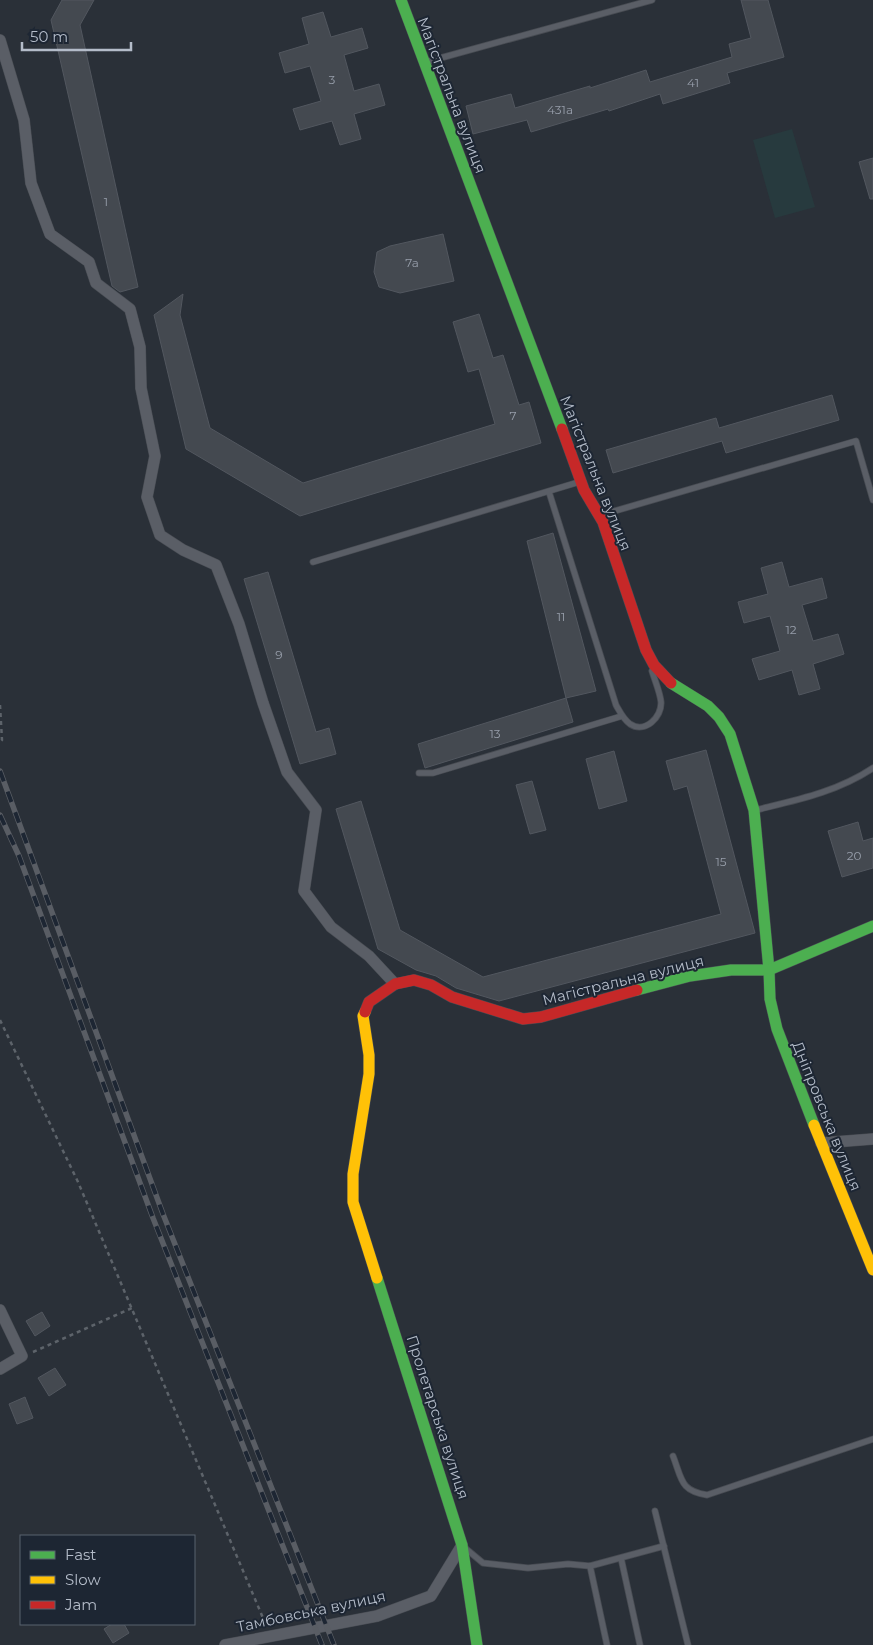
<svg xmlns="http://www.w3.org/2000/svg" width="873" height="1645" font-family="Montserrat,sans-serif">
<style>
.green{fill:#273a3e}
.building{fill:#444950;stroke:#52575f}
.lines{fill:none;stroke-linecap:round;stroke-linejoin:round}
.lane-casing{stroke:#484c53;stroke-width:7}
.street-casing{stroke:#484c53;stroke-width:12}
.fast-casing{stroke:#484c53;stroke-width:12}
.slow-casing{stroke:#484c53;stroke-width:12}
.jam-casing{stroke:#484c53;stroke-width:12}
.path{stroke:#5d636a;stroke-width:2.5;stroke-dasharray:4 4;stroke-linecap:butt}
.lane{stroke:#5a5e66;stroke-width:5.5}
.street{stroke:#5a5e66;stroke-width:11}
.fast{stroke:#4caf50;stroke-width:11}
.slow{stroke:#ffc107;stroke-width:11}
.jam{stroke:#c62828;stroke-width:11}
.rail-casing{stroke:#595d64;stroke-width:5.5}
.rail{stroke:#1d2633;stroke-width:4;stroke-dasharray:11;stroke-linecap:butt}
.labels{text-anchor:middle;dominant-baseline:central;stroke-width:4;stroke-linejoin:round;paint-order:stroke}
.number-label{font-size:12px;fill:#989fab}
.street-label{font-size:15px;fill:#b4bcc9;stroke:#1d2633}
</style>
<rect width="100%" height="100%" fill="#2a3038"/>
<polygon class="green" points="792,129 815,207 775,218 753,140"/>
<g class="building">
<polygon points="62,0 94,0 80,25 138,287 120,292 112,286 51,20"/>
<polygon points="741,0 768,0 784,57 727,73 730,83 663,104 660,94 609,111 608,109 531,132 527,120 473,134 466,106 511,94 515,108 590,86 590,88 646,70 650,82 732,57 729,44 751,38"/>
<polygon points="323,12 331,37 362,28 368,48 344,55 354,91 379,84 385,105 354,114 361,139 340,145 332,121 300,130 293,109 321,101 310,66 285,73 279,53 309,44 302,18"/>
<polygon points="873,158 873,199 870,199 859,162"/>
<polygon points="443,234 454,281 400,293 379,287 374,272 377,252 390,246"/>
<polygon points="183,294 180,315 210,428 303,483 495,424 479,369 468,372 453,322 479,314 493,358 503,355 519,405 529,402 541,443 300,516 186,449 154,315"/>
<polygon points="832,395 839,420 726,453 722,441 613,473 606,450 716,418 719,428"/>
<polygon points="553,533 596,691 566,698 527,541"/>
<polygon points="782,562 789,587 822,578 827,598 802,605 813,641 838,634 844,654 813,664 820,689 799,695 792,670 759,680 752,659 780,651 770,616 744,623 738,602 768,594 761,568"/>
<polygon points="268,572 316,732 329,728 336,754 300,764 244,579"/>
<polygon points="566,698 573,722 425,768 418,744"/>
<polygon points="706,750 755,933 499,1001 456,988 436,976 416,970 378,949 336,809 361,801 400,930 483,977 721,914 687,786 674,790 666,761"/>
<polygon points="614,751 627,801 599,809 586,759"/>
<polygon points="532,781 546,830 530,834 516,785"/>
<polygon points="858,822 863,841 873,838 873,868 842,877 828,831"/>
<polygon points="42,1312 50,1326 35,1336 26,1321"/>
<polygon points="55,1368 66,1385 49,1396 38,1378"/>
<polygon points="25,1397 33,1418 17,1424 9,1404"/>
<polygon points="112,1624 124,1624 129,1633 113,1643 104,1629"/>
</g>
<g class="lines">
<defs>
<g id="lane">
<polyline points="426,62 652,0"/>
<path d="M 549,492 L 616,705 C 620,712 623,719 630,724 C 645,734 662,717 661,702 C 660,692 655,681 652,671"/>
<polyline points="601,515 856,441 873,500"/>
<polyline points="313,562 579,482"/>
<polyline points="419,773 433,773 622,716"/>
<path d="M 756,810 C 797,800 837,792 873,768"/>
<path d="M 673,1456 C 682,1479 680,1491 707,1495 L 873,1439"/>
<polyline points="655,1511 688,1645"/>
<polyline points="465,1548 483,1563 528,1568 568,1564 590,1566"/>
<polyline points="621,1558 640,1645"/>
<polyline points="607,1645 590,1566 664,1546"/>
</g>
<g id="street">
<polyline points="0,40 24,120 31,183 50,234 89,262 96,283 130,309 140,347 141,388 155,456 147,497 160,535 183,550 216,565 239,624 263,703 287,772 316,810 304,891 331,927 369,956 395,984"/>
<polyline points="821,1143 873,1139"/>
<polyline points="0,1310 22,1356 0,1369"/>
<polyline points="225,1645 377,1616 431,1596 462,1545"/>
</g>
<g id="fast">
<polyline points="401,0 562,429"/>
<polyline points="671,683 708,706 719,717 730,734 754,810 769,970 770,999 777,1029 814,1125"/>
<polyline points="637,990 690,976 731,970 769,970 873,926"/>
<polyline points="377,1278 462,1545 477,1645"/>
</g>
<g id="slow">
<polyline points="365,1012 363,1016 369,1055 369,1074 353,1174 353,1202 377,1278"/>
<polyline points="814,1125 873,1270"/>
</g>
<g id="jam">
<polyline points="562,429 584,490 603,522 646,650 654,665 671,683"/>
<polyline points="365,1012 369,1002 395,984 414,980 431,985 452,997 523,1019 541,1017 637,990"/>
</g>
</defs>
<use href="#lane" class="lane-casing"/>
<use href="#street" class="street-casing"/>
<use href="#fast" class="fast-casing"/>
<use href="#slow" class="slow-casing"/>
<use href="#jam" class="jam-casing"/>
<g class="path">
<polyline points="0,705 2,740 0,742"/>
<polyline points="0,1020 78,1182 266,1625"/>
<polyline points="33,1352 132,1308"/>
</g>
<use href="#lane" class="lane"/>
<use href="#street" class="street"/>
<use href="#fast" class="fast"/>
<use href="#slow" class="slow"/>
<use href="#jam" class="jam"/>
<defs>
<g id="rail">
<polyline points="0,771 163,1214 334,1645"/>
<polyline points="0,815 19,856 153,1218 322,1645"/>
</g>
</defs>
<use href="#rail" class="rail-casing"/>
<use href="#rail" class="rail"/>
</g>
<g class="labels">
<g class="number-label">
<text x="332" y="79">3</text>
<text x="693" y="82">41</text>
<text x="560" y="109">431а</text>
<text x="106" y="201">1</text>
<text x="412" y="262">7а</text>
<text x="513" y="415">7</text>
<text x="561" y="616">11</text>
<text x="791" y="629">12</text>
<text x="279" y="654">9</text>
<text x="495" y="733">13</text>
<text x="854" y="855">20</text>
<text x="721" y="861">15</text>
</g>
<g class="street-label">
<text transform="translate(452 95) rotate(69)">Магістральна вулиця</text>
<text transform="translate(596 473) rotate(68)">Магістральна вулиця</text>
<text transform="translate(623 980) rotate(-14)">Магістральна вулиця</text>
<text transform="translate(827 1116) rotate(68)">Дніпровська вулиця</text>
<text transform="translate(438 1417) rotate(72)">Пролетарська вулиця</text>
<text transform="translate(311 1611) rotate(-12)">Тамбовська вулиця</text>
</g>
</g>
<rect x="20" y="1535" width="175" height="90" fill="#1d2633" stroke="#59626f"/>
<rect x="30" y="1551" width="25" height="8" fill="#4caf50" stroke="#59626f"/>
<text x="65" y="1560" font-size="15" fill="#b4bcc9">Fast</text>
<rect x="30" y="1576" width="25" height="8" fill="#ffc107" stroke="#59626f"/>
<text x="65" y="1585" font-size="15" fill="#b4bcc9">Slow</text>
<rect x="30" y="1601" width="25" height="8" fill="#c62828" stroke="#59626f"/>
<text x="65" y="1610" font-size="15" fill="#b4bcc9">Jam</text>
<path d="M22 42v8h109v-8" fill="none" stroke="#b4bcc9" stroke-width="2.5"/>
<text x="30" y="42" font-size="15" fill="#b4bcc9" stroke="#1d2633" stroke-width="4" paint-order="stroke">50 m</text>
</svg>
